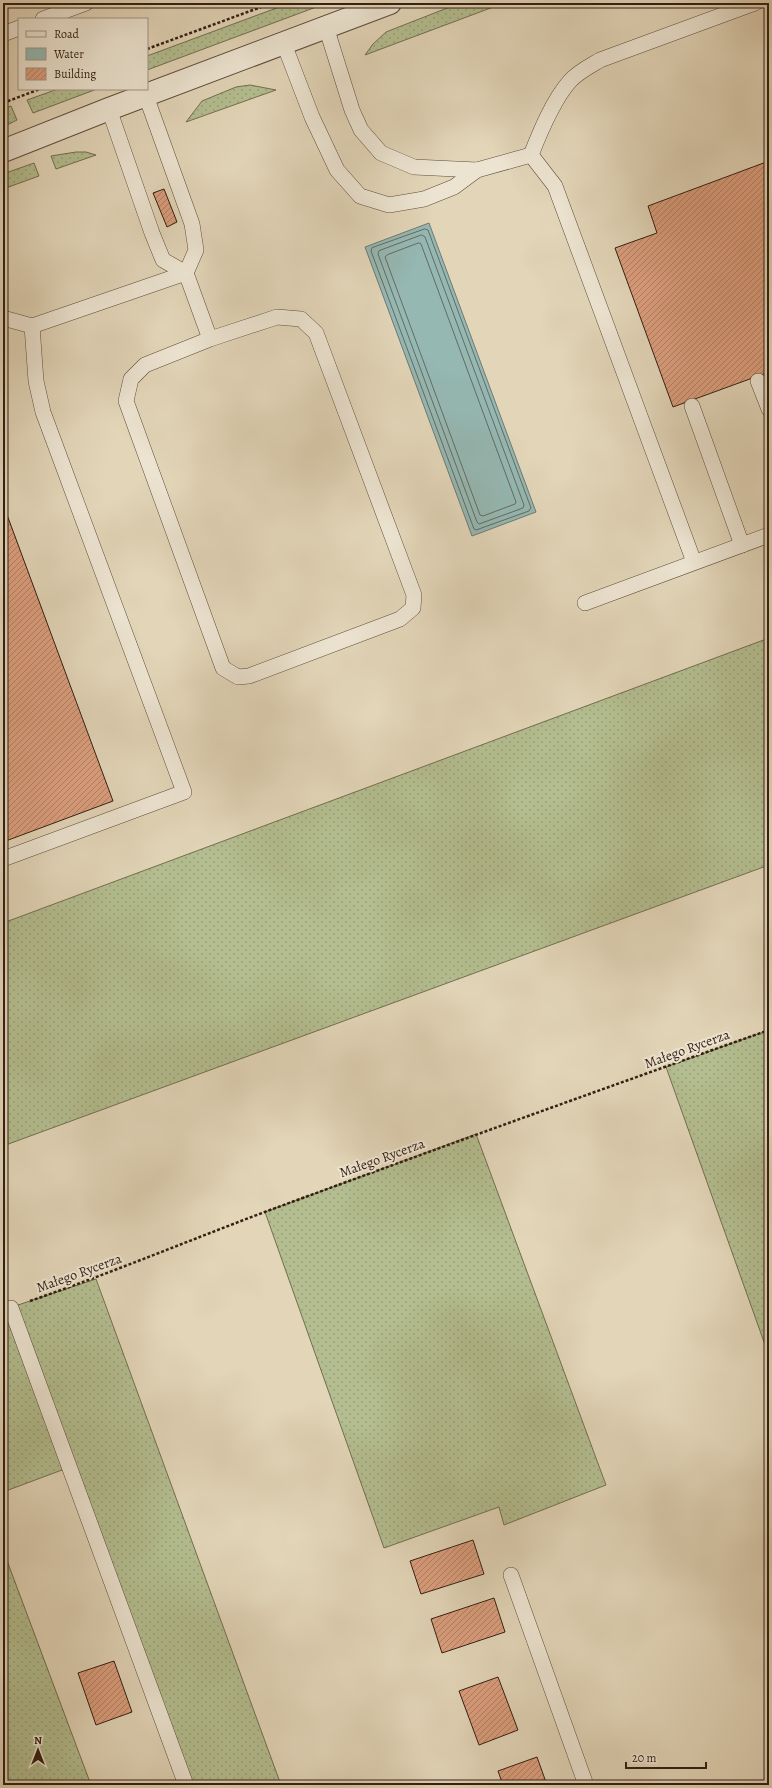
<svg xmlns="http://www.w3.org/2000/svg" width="772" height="1788" font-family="Alegreya,serif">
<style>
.grass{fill:url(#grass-dots);stroke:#736e50}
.water{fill:#95b8b3;stroke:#6e7a73}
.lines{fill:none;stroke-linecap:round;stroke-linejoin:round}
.shore{stroke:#646b62;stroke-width:1}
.building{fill:url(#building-hatch);stroke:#331e12}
.service-casing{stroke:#5f4c3c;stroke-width:16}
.minor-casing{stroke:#5f4c3c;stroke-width:24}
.path{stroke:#331e12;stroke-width:2.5;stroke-dasharray:3 2;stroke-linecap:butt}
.service{stroke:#ece4d1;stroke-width:15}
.minor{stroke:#ece4d1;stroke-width:22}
.labels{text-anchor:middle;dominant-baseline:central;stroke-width:4;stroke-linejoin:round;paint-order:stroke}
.street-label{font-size:14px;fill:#331e12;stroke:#ece4d1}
</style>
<defs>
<pattern id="grass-dots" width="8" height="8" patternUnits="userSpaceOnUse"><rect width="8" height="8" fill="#b3bd8f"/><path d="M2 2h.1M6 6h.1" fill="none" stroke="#9aa27a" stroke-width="1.8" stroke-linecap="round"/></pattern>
<pattern id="building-hatch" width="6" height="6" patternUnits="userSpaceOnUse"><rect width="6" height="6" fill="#db9e7d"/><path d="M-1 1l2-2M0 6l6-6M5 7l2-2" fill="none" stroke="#b28065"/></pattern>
</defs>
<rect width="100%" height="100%" fill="#e2d5b8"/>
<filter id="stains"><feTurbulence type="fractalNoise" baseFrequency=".005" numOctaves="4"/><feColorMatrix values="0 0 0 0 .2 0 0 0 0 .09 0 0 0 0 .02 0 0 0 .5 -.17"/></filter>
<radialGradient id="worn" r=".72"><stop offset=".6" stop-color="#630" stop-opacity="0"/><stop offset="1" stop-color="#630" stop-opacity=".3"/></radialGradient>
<g class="grass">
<polygon points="290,3 327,3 147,70 147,56"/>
<polygon points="460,3 504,3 365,55 373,44 386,32"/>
<polygon points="250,85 276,90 186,122 202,101 236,87"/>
<polygon points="58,89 97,89 33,113 27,100"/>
<polygon points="11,106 17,120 3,127 3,109"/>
<polygon points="76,152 86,152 96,155 56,169 51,156"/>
<polygon points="34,163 39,176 3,189 3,174"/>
<polygon points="769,638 769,865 3,1146 3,923"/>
<polygon points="769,1030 769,1356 666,1067"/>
<polygon points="476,1134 606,1485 504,1525 499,1507 384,1548 265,1212"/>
<polygon points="96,1279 281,1785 176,1785 184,1782 70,1467 3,1492 3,1310"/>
<polygon points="3,1550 91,1785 3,1785"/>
</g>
<polygon class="water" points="429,223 536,512 472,536 365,247"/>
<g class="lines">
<g class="shore">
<polygon points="425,229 428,230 531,508 529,511 476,530 474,529 371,251 372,248"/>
<polygon points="422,235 425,237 524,505 523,508 479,524 477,522 378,254 379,251"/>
<polygon points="419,243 421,244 516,502 515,504 483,516 480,515 385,257 387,255"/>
</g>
</g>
<g class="building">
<polygon points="769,161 769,372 673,407 615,248 657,233 648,206"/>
<polygon points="164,189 177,222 167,227 153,193"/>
<polygon points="3,504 113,801 3,842"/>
<polygon points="473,1540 484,1574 421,1594 410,1561"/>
<polygon points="494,1598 505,1632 442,1653 431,1619"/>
<polygon points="114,1661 132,1712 96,1725 78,1673"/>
<polygon points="498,1677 518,1730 479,1745 459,1691"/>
<polygon points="537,1757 547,1785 503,1785 498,1771"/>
</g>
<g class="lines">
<defs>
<g id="service">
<polyline points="43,19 86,3"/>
<polyline points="326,27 352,110 361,130 381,153 414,167 477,170"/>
<polyline points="3,34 19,28"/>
<polyline points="284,44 312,117 337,170 360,196 389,205 424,199 454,187 477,170 531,155 555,186 694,562"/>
<polyline points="109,109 152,233 163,260 186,273 210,339 145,365 131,379 126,401 223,668 238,677 249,676 400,619 413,608 414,595 316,333 301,319 277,317 210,339"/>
<path d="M 531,155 C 540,132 553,100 570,81 C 578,72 590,66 600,60 L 755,3"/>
<polyline points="3,318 32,326 186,273 196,250 192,224 146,96"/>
<polyline points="758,381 769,409"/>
<polyline points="692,406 742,545"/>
<polyline points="585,603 769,535"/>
<polyline points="3,859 184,792 43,412 36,381 32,326"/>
<polyline points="11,1308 186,1785"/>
<polyline points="511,1575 586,1785"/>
</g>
<polyline id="minor" points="3,151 109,109 390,3"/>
</defs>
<use href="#service" class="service-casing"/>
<use href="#minor" class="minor-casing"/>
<g class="path">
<polyline points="147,49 272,3"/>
<polyline points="3,103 40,89"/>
<path d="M 30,1301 C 111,1273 190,1240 270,1210 C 436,1149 602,1089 769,1030"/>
</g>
<use href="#service" class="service"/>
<use href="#minor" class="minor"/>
</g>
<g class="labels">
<g class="street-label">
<text transform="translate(687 1049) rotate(-20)">Małego Rycerza</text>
<text transform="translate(382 1158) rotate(-20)">Małego Rycerza</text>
<text transform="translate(79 1273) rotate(-20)">Małego Rycerza</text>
</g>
</g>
<rect width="772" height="1788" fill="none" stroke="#e2d5b8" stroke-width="16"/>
<rect x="4" y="4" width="764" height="1780" fill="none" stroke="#331e12" stroke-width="2"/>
<rect x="8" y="8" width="756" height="1772" fill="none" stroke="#331e12"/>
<rect x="18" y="18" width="130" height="72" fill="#ece4d1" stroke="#a29585"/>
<rect x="26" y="31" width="20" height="6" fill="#ece4d1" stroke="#a29585"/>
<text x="54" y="38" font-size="12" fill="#331e12">Road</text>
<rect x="26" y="48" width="20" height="12" fill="#95b8b3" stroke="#a29585"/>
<text x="54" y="58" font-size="12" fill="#331e12">Water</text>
<rect x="26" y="68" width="20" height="12" fill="url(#building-hatch)" stroke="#a29585"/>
<text x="54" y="78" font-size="12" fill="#331e12">Building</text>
<g transform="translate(38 1750)" stroke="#ece4d1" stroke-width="3" paint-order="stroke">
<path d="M0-3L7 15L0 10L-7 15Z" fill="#331e12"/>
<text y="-6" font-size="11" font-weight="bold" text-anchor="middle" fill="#331e12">N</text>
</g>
<path d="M626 1762v6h80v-6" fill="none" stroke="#331e12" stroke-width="2"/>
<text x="632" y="1762" font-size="12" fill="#331e12" stroke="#ece4d1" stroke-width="3" paint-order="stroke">20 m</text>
<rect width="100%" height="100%" filter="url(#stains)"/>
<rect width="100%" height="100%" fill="url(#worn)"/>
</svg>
